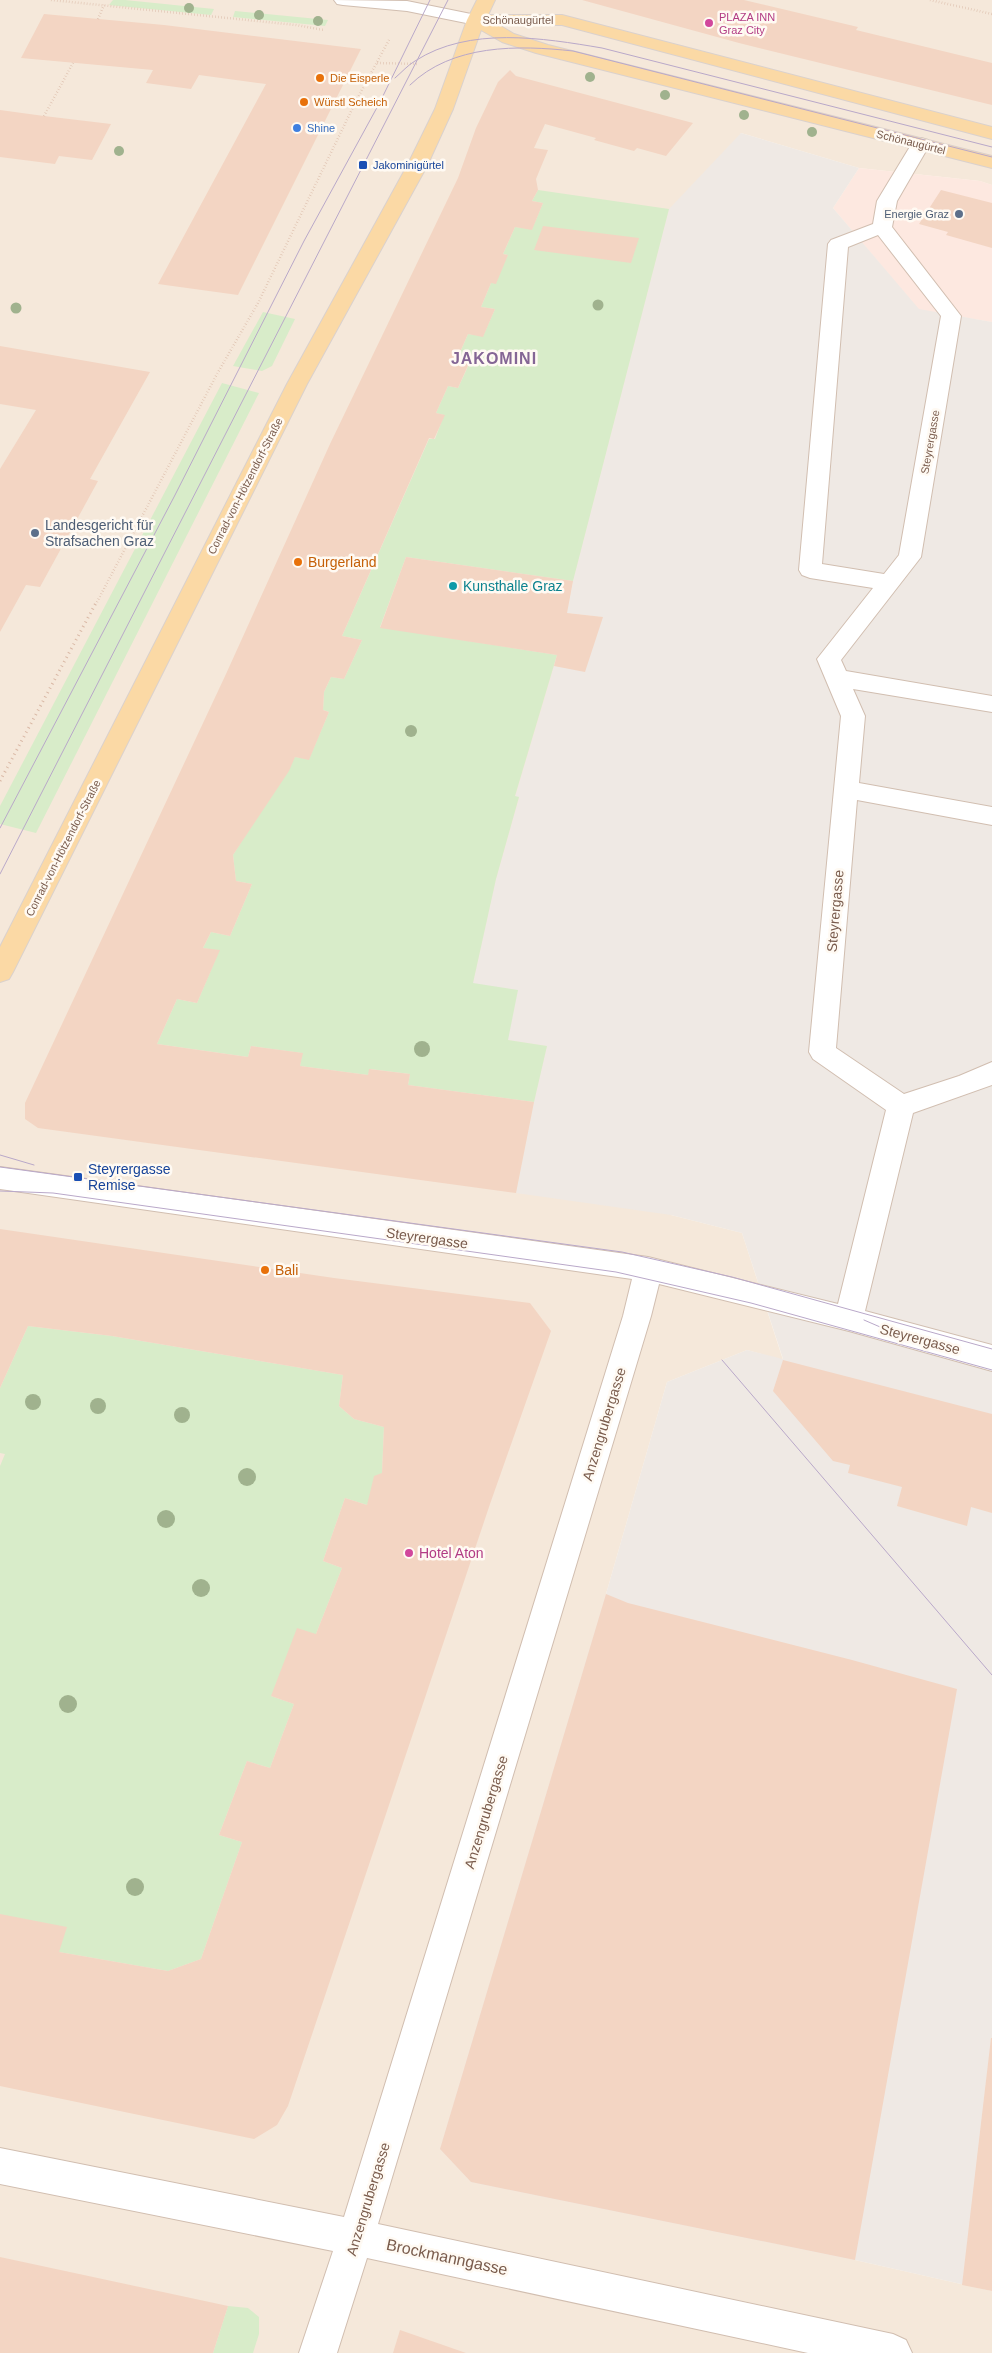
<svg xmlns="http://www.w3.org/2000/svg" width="992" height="2353" font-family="Helvetica,sans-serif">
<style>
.residential{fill:#f5e8da}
.commercial{fill:#fde8e0}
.industrial{fill:#efe9e4}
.green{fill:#d8ecc9}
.building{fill:#f3d5c3}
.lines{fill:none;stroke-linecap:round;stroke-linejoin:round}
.minor-casing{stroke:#d1beb0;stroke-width:2}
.major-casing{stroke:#dad1cd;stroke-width:2}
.path-far1{stroke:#d9b8a5;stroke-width:2.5;stroke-dasharray:0.5 2.5;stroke-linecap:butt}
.path{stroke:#d9b8a5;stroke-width:3;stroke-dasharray:1 4;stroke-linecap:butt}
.minor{fill:#fff;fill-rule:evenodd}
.major{fill:#fbd9a5;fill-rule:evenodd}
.tram{stroke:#b9a8c9;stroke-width:1}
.tree{fill:#a0b28e}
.hotel-dot{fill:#d1479c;stroke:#fffaf3;stroke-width:2}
.food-dot{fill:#e8710a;stroke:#fffaf3;stroke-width:2}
.shop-dot{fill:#3f7fe0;stroke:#fffaf3;stroke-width:2}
.transit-dot{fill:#1a4fb4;stroke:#fffaf3;stroke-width:2}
.service-dot{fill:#5c6f8a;stroke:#fffaf3;stroke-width:2}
.culture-dot{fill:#0f9aa8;stroke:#fffaf3;stroke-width:2}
.labels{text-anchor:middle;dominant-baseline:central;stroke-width:5;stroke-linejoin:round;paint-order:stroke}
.far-hotel-label{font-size:11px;fill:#b23c85;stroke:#fffaf3;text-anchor:start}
.far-street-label{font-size:11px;fill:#7a5c4d;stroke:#fffaf3}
.far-food-label{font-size:11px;fill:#c56008;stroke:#fffaf3;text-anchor:start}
.far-shop-label{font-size:11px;fill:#366cbe;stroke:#fffaf3;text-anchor:start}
.far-transit-label{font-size:11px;fill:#164399;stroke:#fffaf3;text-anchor:start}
.far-service-label{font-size:11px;fill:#4e5e75;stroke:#fffaf3;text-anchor:end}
.service-label{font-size:14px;fill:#4e5e75;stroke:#fffaf3;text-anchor:start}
.food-label{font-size:14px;fill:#c56008;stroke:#fffaf3;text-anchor:start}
.culture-label{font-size:14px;fill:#0d838f;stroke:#fffaf3;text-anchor:start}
.street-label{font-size:14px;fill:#7a5c4d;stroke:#fffaf3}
.transit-label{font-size:14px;fill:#164399;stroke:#fffaf3;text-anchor:start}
.hotel-label{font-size:14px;fill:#b23c85;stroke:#fffaf3;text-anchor:start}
.far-district-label{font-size:16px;font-weight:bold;letter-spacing:1px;fill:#846695;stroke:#fffaf3}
.near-street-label{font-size:16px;fill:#7a5c4d;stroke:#fffaf3}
</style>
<rect width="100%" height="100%" fill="#fdf6ec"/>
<polygon class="residential" points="0,0 992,0 992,185 980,181 859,168 741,133 573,581 568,613 603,617 585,672 554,667 671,1215 742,1233 783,1360 747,1350 667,1382 606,1594 855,2260 992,2291 992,2353 0,2353"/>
<polygon class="commercial" points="859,168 980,181 992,185 992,322 919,310 833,208"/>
<polygon class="industrial" points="741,133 859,168 833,208 919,309 992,322 992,2291 855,2260 471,2182 440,2149 606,1594 667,1382 747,1350 783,1359 742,1233 671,1215 516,1193 534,1102 547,1046 508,1040 473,983 496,879 519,798 515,797 554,666 585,671 602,617 567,613 573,581 669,209"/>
<g class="green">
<polygon points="113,0 125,0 214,9 211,15 109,5"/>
<polygon points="235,11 328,20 325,26 233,17"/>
<polygon points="538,190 669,209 573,581 406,557 380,627 557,655 515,796 519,797 496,879 473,983 518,990 508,1040 547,1046 534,1102 408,1085 410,1074 370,1069 368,1075 300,1066 302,1053 251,1046 248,1057 157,1044 177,999 197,1003 219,951 203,948 211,932 230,936 252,884 236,881 233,855 295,757 309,759 329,712 323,710 324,692 331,677 344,679 362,640 342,636 429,439 435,439 444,415 436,413 448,386 458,388 470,362 457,359 468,334 483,336 495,309 481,307 491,283 508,255 503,254 515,227 532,229 543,203 532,201"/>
<polygon points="263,312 295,319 272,366 262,371 233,366"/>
<polygon points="222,383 259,393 36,833 0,824 0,806"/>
<polygon points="28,1326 112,1336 343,1375 339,1406 354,1419 384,1427 382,1473 367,1505 345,1498 323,1561 342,1568 316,1634 271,1696 294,1704 270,1768 247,1761 219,1835 242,1842 201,1959 168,1971 59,1952 0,1914 0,1466 5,1454 0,1453 0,1388"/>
<polygon points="228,2306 248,2308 259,2317 259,2334 253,2353 213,2353"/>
</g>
<g class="building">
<polygon points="582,0 744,0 858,27 856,30 992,63 992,105 739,43"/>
<polygon points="44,14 164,25 361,49 238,295 158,284 266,84 199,75 191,89 146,83 153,70 21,58"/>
<polygon points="510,70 516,76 693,123 666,156 637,148 634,151 594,140 596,138 545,124 534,148 548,150 536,179 538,190 532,201 543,203 532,230 515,227 503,254 508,255 496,284 491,283 481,307 495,309 483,337 468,334 457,359 470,361 458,388 448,386 436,413 445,415 434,439 429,438 342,636 362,640 344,679 331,677 324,692 323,710 329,712 309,760 295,757 289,771 233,855 236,881 252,884 230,936 211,932 203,948 220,950 197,1003 177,999 157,1044 248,1057 251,1046 303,1053 300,1066 368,1075 369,1069 410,1074 408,1085 534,1102 516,1193 38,1128 25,1119 25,1103 226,674 330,444 458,178 476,128 498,82"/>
<polygon points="0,110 44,116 111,124 92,160 59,156 55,164 0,157"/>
<polygon points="941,190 992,203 992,248 946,235 948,232 919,224"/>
<polygon points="543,226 639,238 631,263 534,250"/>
<polygon points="0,346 150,372 90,479 98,481 40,587 26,585 0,632 0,469 36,410 0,404"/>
<polygon points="406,557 573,581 567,613 603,617 585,672 554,666 557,655 380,628"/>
<polygon points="0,1229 334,1278 530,1303 551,1331 490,1504 288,2106 277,2125 254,2139 0,2086 0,1914 67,1927 59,1952 168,1971 201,1959 242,1842 219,1835 247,1761 270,1768 294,1704 271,1696 297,1628 316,1634 342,1568 323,1561 345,1498 367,1505 374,1476 382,1473 384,1427 354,1419 339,1406 343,1375 112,1336 28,1326 0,1388"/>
<polygon points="783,1360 992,1414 992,1513 971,1507 967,1526 897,1506 902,1487 848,1473 850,1465 833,1461 773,1391"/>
<polygon points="606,1594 628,1603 852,1660 957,1689 855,2260 471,2182 440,2149"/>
<polygon points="991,2038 992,2038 992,2291 962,2285"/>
<polygon points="0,2257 228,2306 213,2353 0,2353"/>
<polygon points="400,2330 466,2353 393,2353"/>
</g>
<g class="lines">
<defs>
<g id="minor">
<polygon points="334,0 407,1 476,15 482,16 485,20 482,24 476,25 407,11 343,5 337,4"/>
<path d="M 921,138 L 928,140 L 930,144 L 897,201 L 892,227 L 961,316 L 921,557 L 841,660 L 846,671 L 992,696 L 992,712 L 853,689 L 865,716 L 859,783 L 992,807 L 992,825 L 857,800 L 836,1048 L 904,1094 L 959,1076 L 992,1062 L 992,1085 L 913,1113 L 865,1311 L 992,1345 L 992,1371 L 849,1331 L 659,1284 L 651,1316 L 378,2224 L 893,2334 L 906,2340 L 912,2353 L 808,2353 L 367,2258 L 337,2353 L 299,2353 L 333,2251 L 0,2184 L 0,2148 L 344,2217 L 623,1316 L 632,1279 L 0,1189 L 0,1167 L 648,1257 L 838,1304 L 886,1110 L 813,1059 L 809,1052 L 841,716 L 817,659 L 873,588 L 810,578 L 802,575 L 799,570 L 828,244 L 831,240 L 873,224 L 877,201 L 914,140 ZM 878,235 L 941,316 L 899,555 L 884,574 L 822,564 L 848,247 Z"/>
</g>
<polygon id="major" points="477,0 495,0 488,15 562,15 992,127 992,139 562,25 499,25 514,34 548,45 992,156 992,168 536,53 502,42 481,30 453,109 427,166 307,384 13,972 9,979 0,982 0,947 287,384 407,166 435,109 467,20"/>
</defs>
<use href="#minor" class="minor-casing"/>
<use href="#major" class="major-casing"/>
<g class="path-far1">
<polyline points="51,0 296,25 324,30"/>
<polyline points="930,0 992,14"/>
<polyline points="98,19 104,5"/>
<polyline points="377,63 419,64"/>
<polyline points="44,116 73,63"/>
<polyline points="97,602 217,374 258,303 357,99 389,40"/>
</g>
<polyline class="path" points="0,781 97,601"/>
<use href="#minor" class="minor"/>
<use href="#major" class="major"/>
<g class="tram">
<path d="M 395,78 C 402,72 408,65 415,61 C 469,26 543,38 602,48 L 992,147"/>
<path d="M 410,85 C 452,44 518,45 573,51 L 992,157"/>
<polyline points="0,828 174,497 304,241 380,102 430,0"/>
<polyline points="0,874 448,0"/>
<polyline points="0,1155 34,1165"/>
<polyline points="0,1167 622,1252 732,1277 992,1349"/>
<polyline points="0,1191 53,1193 616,1272 751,1303 992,1370"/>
<polyline points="864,1320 924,1346"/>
<polyline points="722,1360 992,1675"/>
</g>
</g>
<g class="tree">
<circle cx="189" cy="8" r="5"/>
<circle cx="259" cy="15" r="5"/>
<circle cx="318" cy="21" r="5"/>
<circle cx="590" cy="77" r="5"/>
<circle cx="665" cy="95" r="5"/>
<circle cx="744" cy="115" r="5"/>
<circle cx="812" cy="132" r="5"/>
<circle cx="119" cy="151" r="5"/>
<circle cx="598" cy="305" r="5.5"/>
<circle cx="16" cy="308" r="5.5"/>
<circle cx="411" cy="731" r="6"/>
<circle cx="422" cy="1049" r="8"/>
<circle cx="33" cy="1402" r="8"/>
<circle cx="98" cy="1406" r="8"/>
<circle cx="182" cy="1415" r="8"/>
<circle cx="247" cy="1477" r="9"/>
<circle cx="166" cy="1519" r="9"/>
<circle cx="201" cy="1588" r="9"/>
<circle cx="68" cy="1704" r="9"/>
<circle cx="135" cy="1887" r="9"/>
</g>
<g class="hotel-dot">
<circle cx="709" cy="23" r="5"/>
<circle cx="409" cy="1553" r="5"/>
</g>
<g class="food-dot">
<circle cx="320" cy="78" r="5"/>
<circle cx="304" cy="102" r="5"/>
<circle cx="298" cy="562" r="5"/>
<circle cx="265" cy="1270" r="5"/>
</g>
<circle class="shop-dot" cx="297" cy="128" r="5"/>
<g class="transit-dot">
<rect x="358" y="160" width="10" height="10" rx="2.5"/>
<rect x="73" y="1172" width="10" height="10" rx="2.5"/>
</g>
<g class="service-dot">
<circle cx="959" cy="214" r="5"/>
<circle cx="35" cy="533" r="5"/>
</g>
<circle class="culture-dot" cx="453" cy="586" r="5"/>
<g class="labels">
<g class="far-hotel-label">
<text x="719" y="17">PLAZA INN<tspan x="719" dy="13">Graz City</tspan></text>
</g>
<g class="far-street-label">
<text x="518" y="20">Schönaugürtel</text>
<text transform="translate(911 142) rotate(14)">Schönaugürtel</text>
<text transform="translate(930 442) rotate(-80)">Steyrergasse</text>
<text transform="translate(245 486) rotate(-63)">Conrad-von-Hötzendorf-Straße</text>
<text transform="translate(63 848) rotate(-63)">Conrad-von-Hötzendorf-Straße</text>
</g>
<g class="far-food-label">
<text x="330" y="78">Die Eisperle</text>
<text x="314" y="102">Würstl Scheich</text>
</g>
<g class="far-shop-label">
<text x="307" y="128">Shine</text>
</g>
<g class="far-transit-label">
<text x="373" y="165">Jakominigürtel</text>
</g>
<g class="far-service-label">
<text x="949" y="214">Energie Graz</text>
</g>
<g class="service-label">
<text x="45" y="525">Landesgericht für<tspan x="45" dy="16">Strafsachen Graz</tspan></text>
</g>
<g class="food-label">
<text x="308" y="562">Burgerland</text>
<text x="275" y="1270">Bali</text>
</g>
<g class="culture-label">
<text x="463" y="586">Kunsthalle Graz</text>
</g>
<g class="street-label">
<text transform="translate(835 911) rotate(-85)">Steyrergasse</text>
<text transform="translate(427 1238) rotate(8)">Steyrergasse</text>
<text transform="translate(920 1339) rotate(15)">Steyrergasse</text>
<text transform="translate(604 1424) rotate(-73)">Anzengrubergasse</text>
<text transform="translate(486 1812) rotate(-73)">Anzengrubergasse</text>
<text transform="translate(368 2199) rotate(-73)">Anzengrubergasse</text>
</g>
<g class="transit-label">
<text x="88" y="1169">Steyrergasse<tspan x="88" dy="16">Remise</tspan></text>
</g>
<g class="hotel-label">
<text x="419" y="1553">Hotel Aton</text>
</g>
<g class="far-district-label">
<text x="494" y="358">JAKOMINI</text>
</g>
<g class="near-street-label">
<text transform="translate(447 2257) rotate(12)">Brockmanngasse</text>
</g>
</g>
</svg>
